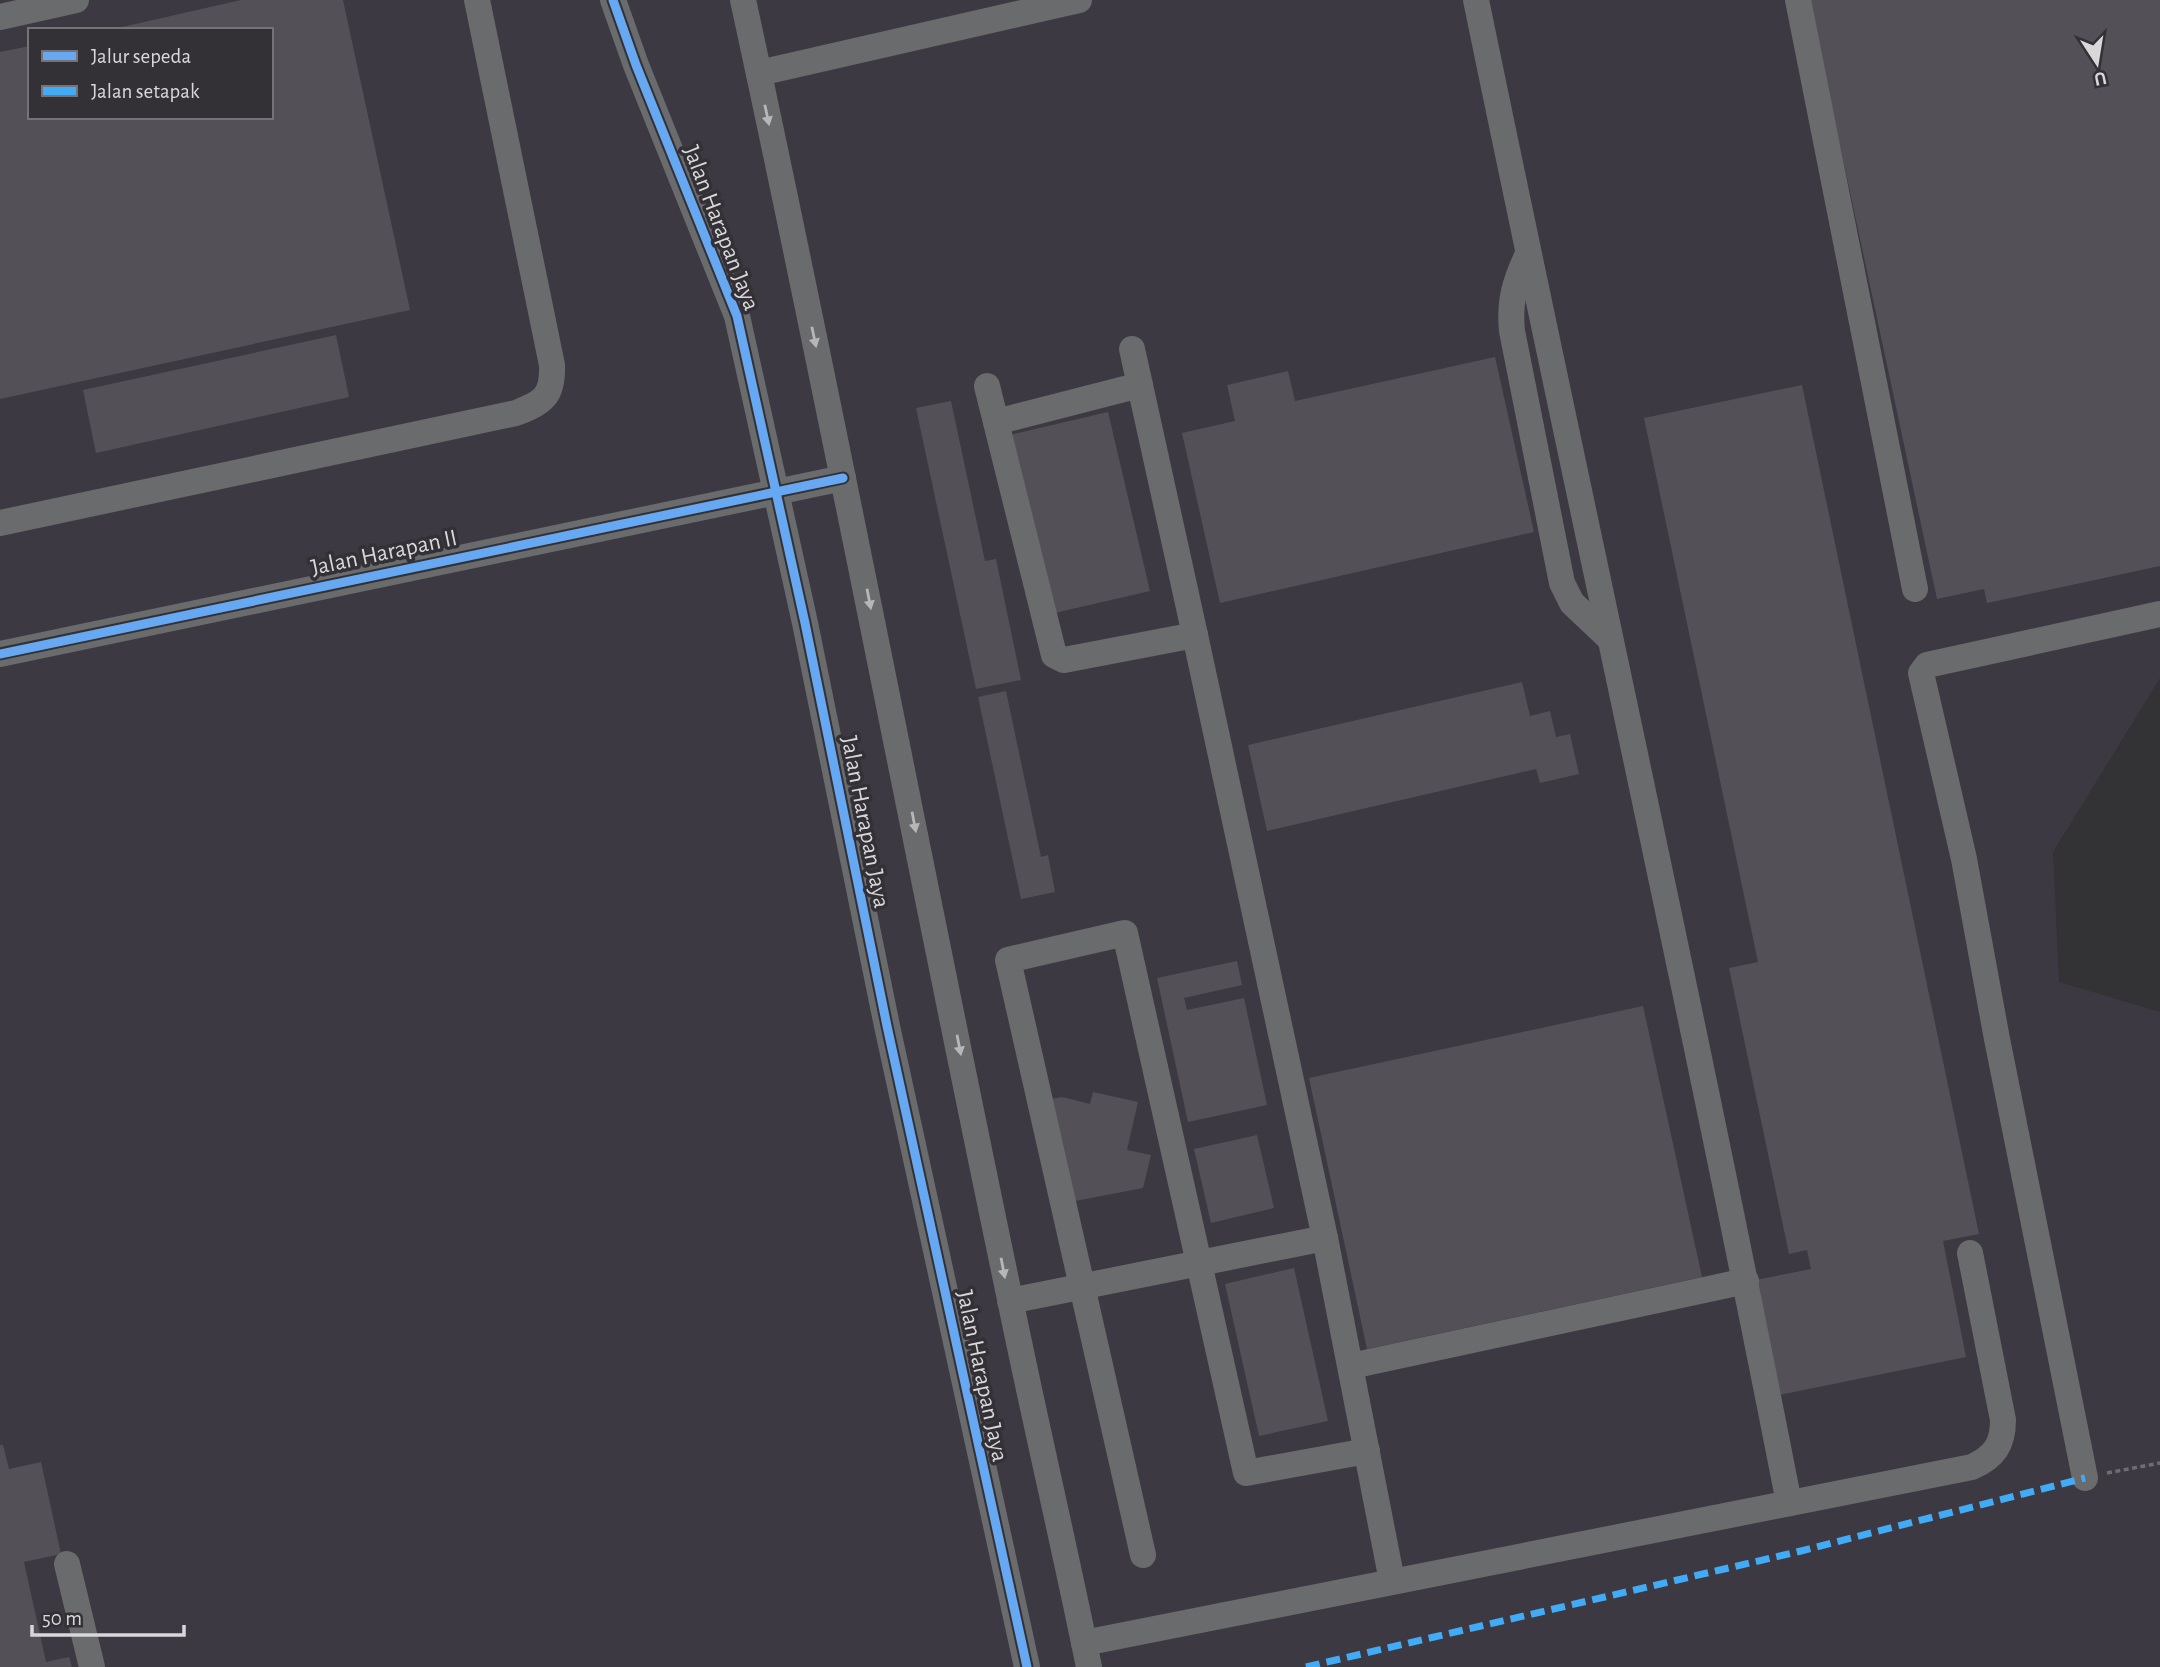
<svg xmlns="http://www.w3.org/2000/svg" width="2160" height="1667" font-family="'Alegreya Sans',sans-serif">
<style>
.built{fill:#3d3942;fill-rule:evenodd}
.building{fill:#535058}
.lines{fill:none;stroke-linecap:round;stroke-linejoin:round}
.path{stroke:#6e6e6f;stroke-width:3.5;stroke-dasharray:5 3.5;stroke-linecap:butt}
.minor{stroke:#6a6b6c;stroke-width:26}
.quiet{stroke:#42abf6;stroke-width:7;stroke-dasharray:14 7;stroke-linecap:butt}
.cycleway-casing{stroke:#333136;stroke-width:13}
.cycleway{stroke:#66a8f1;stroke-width:9}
.oneway{fill:#b7b7b9}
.labels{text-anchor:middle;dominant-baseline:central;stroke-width:7;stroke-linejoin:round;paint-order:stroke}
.street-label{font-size:24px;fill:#d8d7da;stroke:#333136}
</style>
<rect width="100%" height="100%" fill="#333235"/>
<path class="built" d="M 0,0 L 2160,0 L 2160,678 L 2053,852 L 2059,982 L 2160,1012 L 2160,1667 L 0,1667 ZM 30,30 L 271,30 L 271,117 L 30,117 Z"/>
<g class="building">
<polygon points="241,0 343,0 410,310 0,399 0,52 30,46 30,117 271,117 271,30 109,30"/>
<polygon points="1809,0 2160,0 2160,566 1987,603 1984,589 1937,599"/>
<polygon points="336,335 349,397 96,453 83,390"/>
<polygon points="1495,357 1534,532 1220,603 1182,433 1235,421 1227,385 1288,371 1295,401"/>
<polygon points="1802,385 1979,1234 1943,1241 1966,1357 1774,1396 1751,1281 1811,1269 1807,1250 1789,1254 1729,968 1758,962 1644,418"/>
<polygon points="951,401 985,561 996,559 1021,680 976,689 916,408"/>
<polygon points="1108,412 1150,591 1046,615 1005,436"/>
<polygon points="1522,682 1530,716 1550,711 1556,737 1570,734 1579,774 1540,783 1536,769 1267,831 1248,745"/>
<polygon points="1006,691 1041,857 1048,855 1055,892 1021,899 978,697"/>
<polygon points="1237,961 1242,985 1184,998 1187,1010 1244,998 1267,1105 1188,1122 1157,978"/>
<polygon points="1643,1006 1702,1277 1367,1349 1309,1078"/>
<polygon points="1093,1092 1138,1102 1127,1150 1151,1155 1143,1188 1065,1203 1046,1100 1062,1097 1090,1104"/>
<polygon points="1257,1135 1274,1208 1211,1223 1194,1149"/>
<polygon points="1294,1268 1328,1421 1259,1436 1225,1284"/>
<polygon points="0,1445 3,1445 9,1469 41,1462 61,1554 24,1562 46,1662 69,1657 72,1667 0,1667"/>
</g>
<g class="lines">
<polyline class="path" points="2107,1473 2160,1463"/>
<g class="minor">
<polyline points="613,0 636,65 737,316 805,623 887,1026 1027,1667"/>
<path d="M 743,0 C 837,432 919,866 1010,1299 C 1035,1422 1064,1544 1089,1667"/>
<path d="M 1476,0 C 1579,501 1691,1001 1789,1503"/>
<polyline points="1798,0 1915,589"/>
<polyline points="0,17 76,0"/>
<polyline points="759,73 1079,0"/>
<path d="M 1528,254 C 1515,281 1509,301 1512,331 L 1562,583 L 1572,603 L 1609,638"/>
<polyline points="987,386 1054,655 1064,660 1195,635 1132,349"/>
<polyline points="996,422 1140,385"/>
<path d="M 0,523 L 516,413 C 544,402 553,396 552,365 L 477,0"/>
<polyline points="1195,635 1325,1238 1392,1581"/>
<polyline points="0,654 843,478"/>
<polyline points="1010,1301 1325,1238"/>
<polyline points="1351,1366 1746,1281"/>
<polyline points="2085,1478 1997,1039 1964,859 1921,673 1927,665 2160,614"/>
<polyline points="1143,1555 1008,960 1125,933 1246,1473 1367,1451"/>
<polyline points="67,1564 92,1667"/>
<path d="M 1084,1643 L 1972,1467 C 1994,1457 2003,1445 2003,1420 L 1970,1253"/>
</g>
<polyline class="quiet" points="1306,1667 1801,1551 2085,1478"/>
<defs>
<g id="cycleway">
<polyline points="613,0 636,65 737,316 805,623 887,1026 1027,1667"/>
<polyline points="0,654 843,478"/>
</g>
</defs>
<use href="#cycleway" class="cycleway-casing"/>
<use href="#cycleway" class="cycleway"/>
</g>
<defs><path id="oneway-solid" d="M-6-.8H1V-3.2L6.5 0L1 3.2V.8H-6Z" transform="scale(1.75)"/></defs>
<g class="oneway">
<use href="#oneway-solid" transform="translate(767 115) rotate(78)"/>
<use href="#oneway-solid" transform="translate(814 337) rotate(78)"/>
<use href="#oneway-solid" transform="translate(869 599) rotate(79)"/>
<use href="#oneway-solid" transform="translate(914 822) rotate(79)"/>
<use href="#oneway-solid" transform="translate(959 1045) rotate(79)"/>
<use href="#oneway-solid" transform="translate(1003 1268) rotate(79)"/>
</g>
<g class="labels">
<g class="street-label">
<text transform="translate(721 228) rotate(69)">Jalan Harapan Jaya</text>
<text transform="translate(384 553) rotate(-12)">Jalan Harapan II</text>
<text transform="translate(865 822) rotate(79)">Jalan Harapan Jaya</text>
<text transform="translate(982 1376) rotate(78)">Jalan Harapan Jaya</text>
</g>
</g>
<rect x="28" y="28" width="245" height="91" fill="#333136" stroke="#757378" stroke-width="2"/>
<rect x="42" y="51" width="35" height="10" fill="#66a8f1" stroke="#757378" stroke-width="2"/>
<text x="91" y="63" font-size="21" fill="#d8d7da">Jalur sepeda</text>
<rect x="42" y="86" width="35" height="10" fill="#42abf6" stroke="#757378" stroke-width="2"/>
<text x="91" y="98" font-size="21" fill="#d8d7da">Jalan setapak</text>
<g transform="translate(2097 63) rotate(168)" stroke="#333136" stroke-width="5" paint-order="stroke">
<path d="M0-5L12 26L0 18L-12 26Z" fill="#d8d7da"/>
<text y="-10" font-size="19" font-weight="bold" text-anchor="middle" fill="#d8d7da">U</text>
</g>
<path d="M32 1625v10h152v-10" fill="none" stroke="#d8d7da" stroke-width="3.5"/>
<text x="42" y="1625" font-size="21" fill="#d8d7da" stroke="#333136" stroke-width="5" paint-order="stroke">50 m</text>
</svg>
